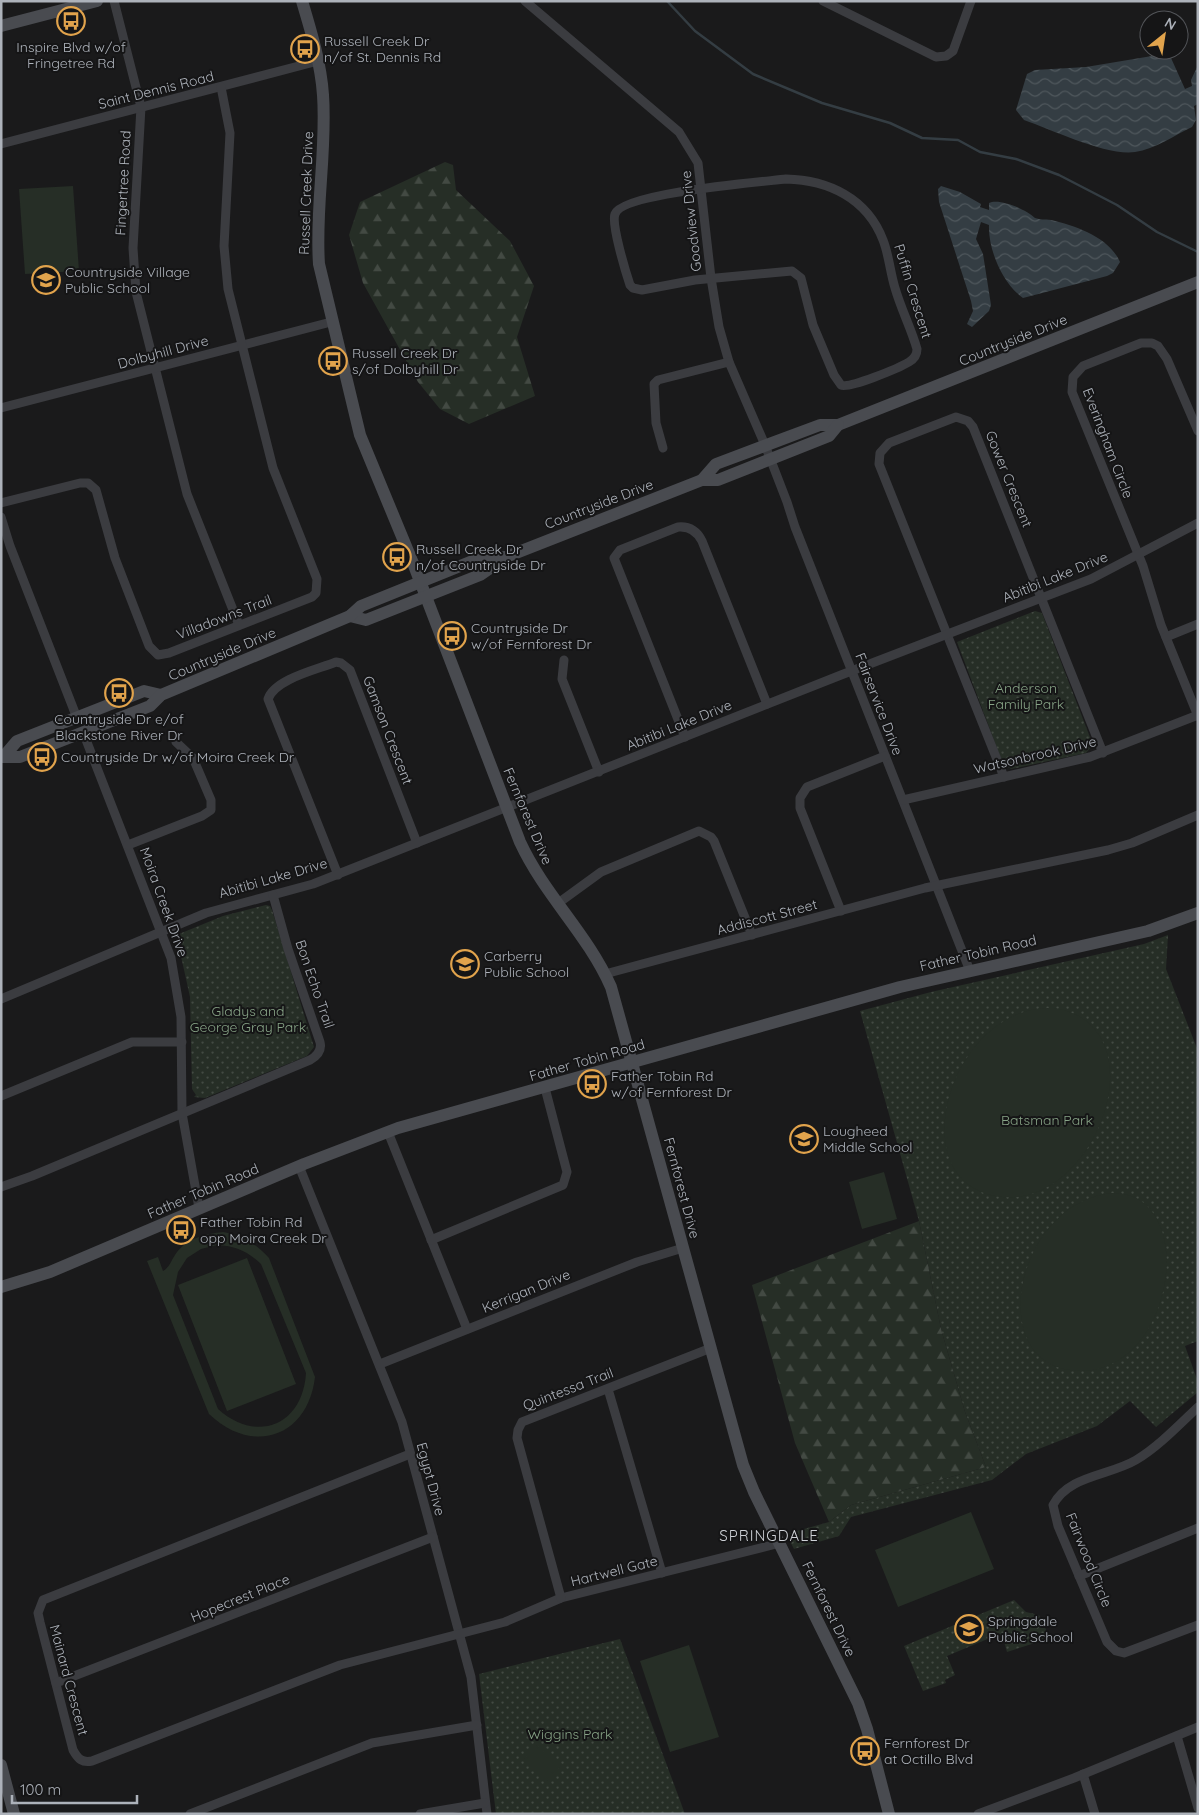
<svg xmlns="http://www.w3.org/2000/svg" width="1199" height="1815" font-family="Quicksand,sans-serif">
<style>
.grass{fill:url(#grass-dots)}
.forest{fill:url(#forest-firs)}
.pitch{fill:#262e26;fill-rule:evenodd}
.water{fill:url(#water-waves)}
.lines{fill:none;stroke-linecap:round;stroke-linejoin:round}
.stream{stroke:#343d43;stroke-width:2.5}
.street{stroke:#3b3c40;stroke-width:9}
.secondary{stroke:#494b50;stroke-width:12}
.labels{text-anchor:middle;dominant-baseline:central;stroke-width:4;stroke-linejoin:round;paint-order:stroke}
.poi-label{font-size:14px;fill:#adb2ba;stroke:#151516;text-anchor:start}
.street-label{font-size:14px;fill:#adb2ba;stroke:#151516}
.park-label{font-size:14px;fill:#87a386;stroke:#151516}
.neighbourhood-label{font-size:15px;letter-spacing:1px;fill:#ced1d6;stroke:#151516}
</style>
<defs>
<pattern id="grass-dots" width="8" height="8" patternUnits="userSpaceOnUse" patternTransform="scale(1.25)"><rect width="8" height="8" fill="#262e26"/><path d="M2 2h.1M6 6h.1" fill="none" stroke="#434a43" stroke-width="1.8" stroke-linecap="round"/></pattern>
<pattern id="forest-firs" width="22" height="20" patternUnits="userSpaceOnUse" patternTransform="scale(1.25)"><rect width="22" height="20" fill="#262e26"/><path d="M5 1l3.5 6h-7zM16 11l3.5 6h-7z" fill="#434a43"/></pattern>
<pattern id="water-waves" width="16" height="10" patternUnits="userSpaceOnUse" patternTransform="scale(1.25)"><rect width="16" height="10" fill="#343d43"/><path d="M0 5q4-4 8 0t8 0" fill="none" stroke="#4f575c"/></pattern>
</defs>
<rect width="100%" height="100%" fill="#1a1a1b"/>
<g class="grass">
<polygon points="1035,611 1042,613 1093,745 1086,753 1011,769 1003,764 957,642"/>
<polygon points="266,905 270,906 272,910 314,1047 307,1056 205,1098 194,1097 196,1095 192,1089 190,997 177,938 179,934 223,916"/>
<polygon points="1168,935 1166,969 1198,1051 1198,1341 1185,1346 1198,1382 1198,1392 1156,1427 1130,1401 1097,1426 1026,1454 992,1480 851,1517 839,1536 794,1549 786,1534 829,1522 851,1505 986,1467 965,1412 941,1329 919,1221 860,1011 931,992 1144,944"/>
<polygon points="1014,1600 1026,1612 1039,1615 1050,1638 1042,1639 1039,1634 1033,1638 1035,1643 1007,1652 1003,1638 997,1635 947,1656 955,1675 945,1680 946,1683 923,1691 904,1646"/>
<polygon points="620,1639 685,1814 496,1814 479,1674"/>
</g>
<g class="forest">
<polygon points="445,162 453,165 456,190 510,241 534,286 517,337 535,396 469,424 440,409 418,382 363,283 349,235 360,202"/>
<polygon points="919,1221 941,1329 965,1412 986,1467 851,1505 829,1522 795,1443 752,1285"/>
</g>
<g class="pitch">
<polygon points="73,186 79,271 25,274 19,189"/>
<path d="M 1054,1008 C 1164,1025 1095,1215 995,1196 C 899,1178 952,1003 1054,1008 Z"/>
<polygon points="884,1172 897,1219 862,1229 849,1182"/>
<path d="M 1112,1193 C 1199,1191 1177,1370 1081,1371 C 982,1371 1013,1203 1112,1193 Z"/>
<path d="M 223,1232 C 243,1236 255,1243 269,1258 L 315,1377 C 308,1437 253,1456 209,1414 L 147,1261 L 158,1257 L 163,1271 C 169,1268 171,1261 175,1255 C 186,1238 205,1234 223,1232 ZM 217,1245 C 236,1246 247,1251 261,1264 L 306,1373 C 303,1425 257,1444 218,1409 L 173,1295 L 178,1272 L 187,1258 L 201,1249 Z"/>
<polygon points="247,1258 296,1384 227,1411 178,1285"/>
<polygon points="971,1512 994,1569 898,1607 875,1550"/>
<polygon points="689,1645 719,1737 670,1752 640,1661"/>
<polygon points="537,1745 560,1767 547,1781 524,1759"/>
</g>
<g class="water">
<path d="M 1164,54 L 1171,58 L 1185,89 L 1192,86 L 1191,80 L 1198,65 L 1198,104 L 1194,106 L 1196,120 L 1192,127 C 1175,135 1155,149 1135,152 C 1106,156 1053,130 1024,120 L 1016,110 L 1027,74 L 1035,70 L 1086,67 Z"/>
<path d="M 941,186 L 960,192 L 981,204 L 980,207 L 989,210 L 989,203 C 1000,198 1027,210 1035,218 C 1040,220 1045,219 1051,220 C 1076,226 1109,237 1120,262 L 1113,273 L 1107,276 L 1023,298 C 1003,284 988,250 989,225 L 981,222 L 976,239 L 983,254 L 991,305 L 989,311 L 972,327 L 967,324 L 973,311 L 971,301 L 939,202 L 938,189 Z"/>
</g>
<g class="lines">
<polyline class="stream" points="667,1 695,31 753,74 822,103 890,123 922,138 958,140 980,152 1016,159 1059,175 1117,205 1157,232 1198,252"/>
<g class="street">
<polyline points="114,1 141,107 133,248 136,292 187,494 239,625"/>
<polyline points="525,1 679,132 698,163 711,278 719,327 729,362 765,445 787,502 795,527 970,971"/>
<polyline points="823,1 936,57 946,56 953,51 971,1"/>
<polyline points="1,144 318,61"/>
<path d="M 786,179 C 828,180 867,198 883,240 C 889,255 890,272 895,288 C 901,309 911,328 917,349 C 917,355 914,359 909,362 C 899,368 849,389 841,385 L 834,375 L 813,325 L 801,278 L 792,271 L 695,280 L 642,290 L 633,288 L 630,285 C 626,273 611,224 615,214 C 622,193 761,182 786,179 Z"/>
<polyline points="1,408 331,322"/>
<polyline points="1198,431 1167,359 1158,346 1152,343 1141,343 1083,366 1073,377 1072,392 1143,566 1161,625 1198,716"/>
<polyline points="663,448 656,423 654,384 658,380 729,362"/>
<polyline points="1,503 80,483 88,483 96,490 115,558 149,646 158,655 169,653 312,597 316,593 317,579 273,468 228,289 224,246 230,133 221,87"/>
<polyline points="1,517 10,546 77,718"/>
<polyline points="1166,637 1198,624"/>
<polyline points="564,660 562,679 599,772"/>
<polyline points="83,732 171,958 181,1017 182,1113 199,1208"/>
<path d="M 685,737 L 614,558 L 620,550 L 678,527 C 689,526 697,531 702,541 L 767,704"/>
<polyline points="1004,777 879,464 880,453 889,443 956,417 968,421 973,427 1103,753"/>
<polyline points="903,800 1090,757 1198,715"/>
<polyline points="128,845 202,816 211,810 211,800 193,758 176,742"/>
<path d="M 338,875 L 268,699 C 275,679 316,670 336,662 L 341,663 L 350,670 L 417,843"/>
<polyline points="557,904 601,872 699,831 711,837 714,841 752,935"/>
<polyline points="841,911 800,808 800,798 807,787 885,756"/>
<polyline points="605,974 925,888 1108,850 1132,843 1198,815"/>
<polyline points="1,999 206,913 313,884 841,675 1091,579 1198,523"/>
<polyline points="1,1096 132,1042 182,1042"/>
<polyline points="388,1132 467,1329"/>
<polyline points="299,1166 402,1422 471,1677 487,1814"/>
<path d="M 1,1187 L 32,1176 L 310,1060 C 317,1056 322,1050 320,1042 L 288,949 L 273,895"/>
<polyline points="431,1240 563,1185 567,1172 545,1088"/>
<polyline points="380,1364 637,1262 683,1248"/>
<polyline points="608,1389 662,1573"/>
<path d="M 1198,1407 C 1179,1425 1158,1447 1136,1460 C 1109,1476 1069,1475 1053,1505 L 1058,1526 L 1107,1642 L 1116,1651 L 1124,1653 L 1198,1625"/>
<path d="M 410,1454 L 43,1600 L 38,1613 L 40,1622 L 73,1750 C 78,1759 82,1763 92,1761 L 340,1665 L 505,1622 L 561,1598 L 780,1543"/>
<polyline points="1079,1576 1198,1528"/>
<polyline points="561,1598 517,1438 518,1430 522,1422 711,1348"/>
<polyline points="56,1683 433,1537"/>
<polyline points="1177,1736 1198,1808"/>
<polyline points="1083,1774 1095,1814"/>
<polyline points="190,1814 372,1743 477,1725"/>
<polyline points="420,1814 485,1803"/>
<polyline points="978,1814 1074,1778 1198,1727"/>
</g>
<g class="secondary">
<path d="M 302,1 C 311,31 321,64 323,95 C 327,151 315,208 319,264 L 360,435 L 415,568 L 520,842 C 545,896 587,933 611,987 L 743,1465 L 754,1492 L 858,1703 L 867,1729 L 889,1814"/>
<polyline points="1,26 97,1"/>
<polyline points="702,480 716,464 820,425 838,425 1198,282"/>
<polyline points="350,616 366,620 480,575 506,557 702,480 718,480 829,436 838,425"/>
<polyline points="5,755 17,741 144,691 161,695"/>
<polyline points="1,757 20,757 150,706 161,695 350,616 361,606 475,560 506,557"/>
<polyline points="1,1287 50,1272 304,1164 398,1128 900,987 1148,931 1198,913"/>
<polyline points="1,1765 14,1814"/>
</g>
</g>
<defs>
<symbol id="bus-ring" viewBox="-11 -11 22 22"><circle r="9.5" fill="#151516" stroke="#e1a34c" stroke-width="1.5"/><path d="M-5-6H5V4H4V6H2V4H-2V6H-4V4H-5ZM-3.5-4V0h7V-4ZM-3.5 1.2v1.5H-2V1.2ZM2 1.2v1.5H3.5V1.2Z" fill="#e1a34c"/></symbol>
<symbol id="school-ring" viewBox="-11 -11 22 22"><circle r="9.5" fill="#151516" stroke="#e1a34c" stroke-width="1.5"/><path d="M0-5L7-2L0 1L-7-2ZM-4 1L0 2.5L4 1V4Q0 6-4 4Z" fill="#e1a34c"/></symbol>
</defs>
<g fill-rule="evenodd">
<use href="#bus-ring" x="55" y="5" width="32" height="32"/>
<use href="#bus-ring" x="289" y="33" width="32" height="32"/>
<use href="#school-ring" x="30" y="264" width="32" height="32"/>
<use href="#bus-ring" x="317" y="345" width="32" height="32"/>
<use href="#bus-ring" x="381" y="541" width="32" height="32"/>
<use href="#bus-ring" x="436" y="620" width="32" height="32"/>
<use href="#bus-ring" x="103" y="677" width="32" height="32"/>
<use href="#bus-ring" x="26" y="741" width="32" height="32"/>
<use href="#school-ring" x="449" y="948" width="32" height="32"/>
<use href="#bus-ring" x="576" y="1068" width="32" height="32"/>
<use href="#school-ring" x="788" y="1123" width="32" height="32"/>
<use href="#bus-ring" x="165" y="1214" width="32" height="32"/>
<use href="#school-ring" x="953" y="1613" width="32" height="32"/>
<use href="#bus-ring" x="849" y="1735" width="32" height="32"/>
</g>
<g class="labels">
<g class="poi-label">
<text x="324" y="41">Russell Creek Dr<tspan x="324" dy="16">n/of St. Dennis Rd</tspan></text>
<text x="71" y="47" text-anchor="middle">Inspire Blvd w/of<tspan x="71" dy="16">Fringetree Rd</tspan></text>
<text x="65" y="272">Countryside Village<tspan x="65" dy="16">Public School</tspan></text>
<text x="352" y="353">Russell Creek Dr<tspan x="352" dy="16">s/of Dolbyhill Dr</tspan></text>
<text x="416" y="549">Russell Creek Dr<tspan x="416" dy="16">n/of Countryside Dr</tspan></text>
<text x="471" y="628">Countryside Dr<tspan x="471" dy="16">w/of Fernforest Dr</tspan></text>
<text x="119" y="719" text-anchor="middle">Countryside Dr e/of<tspan x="119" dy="16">Blackstone River Dr</tspan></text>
<text x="61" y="757">Countryside Dr w/of Moira Creek Dr</text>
<text x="484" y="956">Carberry<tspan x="484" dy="16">Public School</tspan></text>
<text x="611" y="1076">Father Tobin Rd<tspan x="611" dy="16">w/of Fernforest Dr</tspan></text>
<text x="823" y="1131">Lougheed<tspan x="823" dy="16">Middle School</tspan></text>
<text x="200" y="1222">Father Tobin Rd<tspan x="200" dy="16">opp Moira Creek Dr</tspan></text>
<text x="988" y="1621">Springdale<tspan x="988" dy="16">Public School</tspan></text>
<text x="884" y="1743">Fernforest Dr<tspan x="884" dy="16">at Octillo Blvd</tspan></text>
</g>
<g class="street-label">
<text transform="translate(156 90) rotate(-14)">Saint Dennis Road</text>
<text transform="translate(123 183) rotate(-87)">Fingertree Road</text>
<text transform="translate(306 193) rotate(-88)">Russell Creek Drive</text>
<text transform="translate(691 221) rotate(-96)">Goodview Drive</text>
<text transform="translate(913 291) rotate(73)">Puffin Crescent</text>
<text transform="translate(1013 340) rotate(-22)">Countryside Drive</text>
<text transform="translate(163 352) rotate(-15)">Dolbyhill Drive</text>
<text transform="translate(1108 443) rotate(69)">Everingham Circle</text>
<text transform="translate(1009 479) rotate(68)">Gower Crescent</text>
<text transform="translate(599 504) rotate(-21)">Countryside Drive</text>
<text transform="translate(1055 577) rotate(-22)">Abitibi Lake Drive</text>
<text transform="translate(224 617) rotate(-21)">Villadowns Trail</text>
<text transform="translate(222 654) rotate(-23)">Countryside Drive</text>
<text transform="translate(879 704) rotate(69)">Fairservice Drive</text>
<text transform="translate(679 725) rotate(-22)">Abitibi Lake Drive</text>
<text transform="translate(388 730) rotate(69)">Gamson Crescent</text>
<text transform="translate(1035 755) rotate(-13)">Watsonbrook Drive</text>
<text transform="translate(528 816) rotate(67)">Fernforest Drive</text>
<text transform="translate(273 878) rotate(-16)">Abitibi Lake Drive</text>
<text transform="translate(164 902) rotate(70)">Moira Creek Drive</text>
<text transform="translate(767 917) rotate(-15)">Addiscott Street</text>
<text transform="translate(978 953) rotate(-13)">Father Tobin Road</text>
<text transform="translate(315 984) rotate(71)">Bon Echo Trail</text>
<text transform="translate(587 1060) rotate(-16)">Father Tobin Road</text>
<text transform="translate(682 1188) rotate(75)">Fernforest Drive</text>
<text transform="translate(203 1191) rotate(-23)">Father Tobin Road</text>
<text transform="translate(526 1291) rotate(-22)">Kerrigan Drive</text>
<text transform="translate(568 1389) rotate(-21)">Quintessa Trail</text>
<text transform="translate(431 1479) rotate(75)">Egypt Drive</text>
<text transform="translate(1089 1560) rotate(68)">Fairwood Circle</text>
<text transform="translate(614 1571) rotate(-14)">Hartwell Gate</text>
<text transform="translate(240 1598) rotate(-22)">Hopecrest Place</text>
<text transform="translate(829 1609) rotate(64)">Fernforest Drive</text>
<text transform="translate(69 1680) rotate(75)">Mainard Crescent</text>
</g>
<g class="park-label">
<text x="1026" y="688">Anderson<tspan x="1026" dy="16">Family Park</tspan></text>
<text x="248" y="1011">Gladys and<tspan x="248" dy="16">George Gray Park</tspan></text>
<text x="1047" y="1120">Batsman Park</text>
<text x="570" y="1734">Wiggins Park</text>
</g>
<g class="neighbourhood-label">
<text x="769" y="1535">SPRINGDALE</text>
</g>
</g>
<rect width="1199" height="1815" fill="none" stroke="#adb2ba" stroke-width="5"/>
<g transform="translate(1164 35) rotate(30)"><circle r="24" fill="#151516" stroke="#525458"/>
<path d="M0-4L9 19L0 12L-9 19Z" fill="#e1a34c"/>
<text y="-8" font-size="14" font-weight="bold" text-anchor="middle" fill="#adb2ba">N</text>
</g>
<path d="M12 1795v8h125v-8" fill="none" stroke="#adb2ba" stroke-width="2.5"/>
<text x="20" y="1795" font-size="15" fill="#adb2ba" stroke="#151516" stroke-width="4" paint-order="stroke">100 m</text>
</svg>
